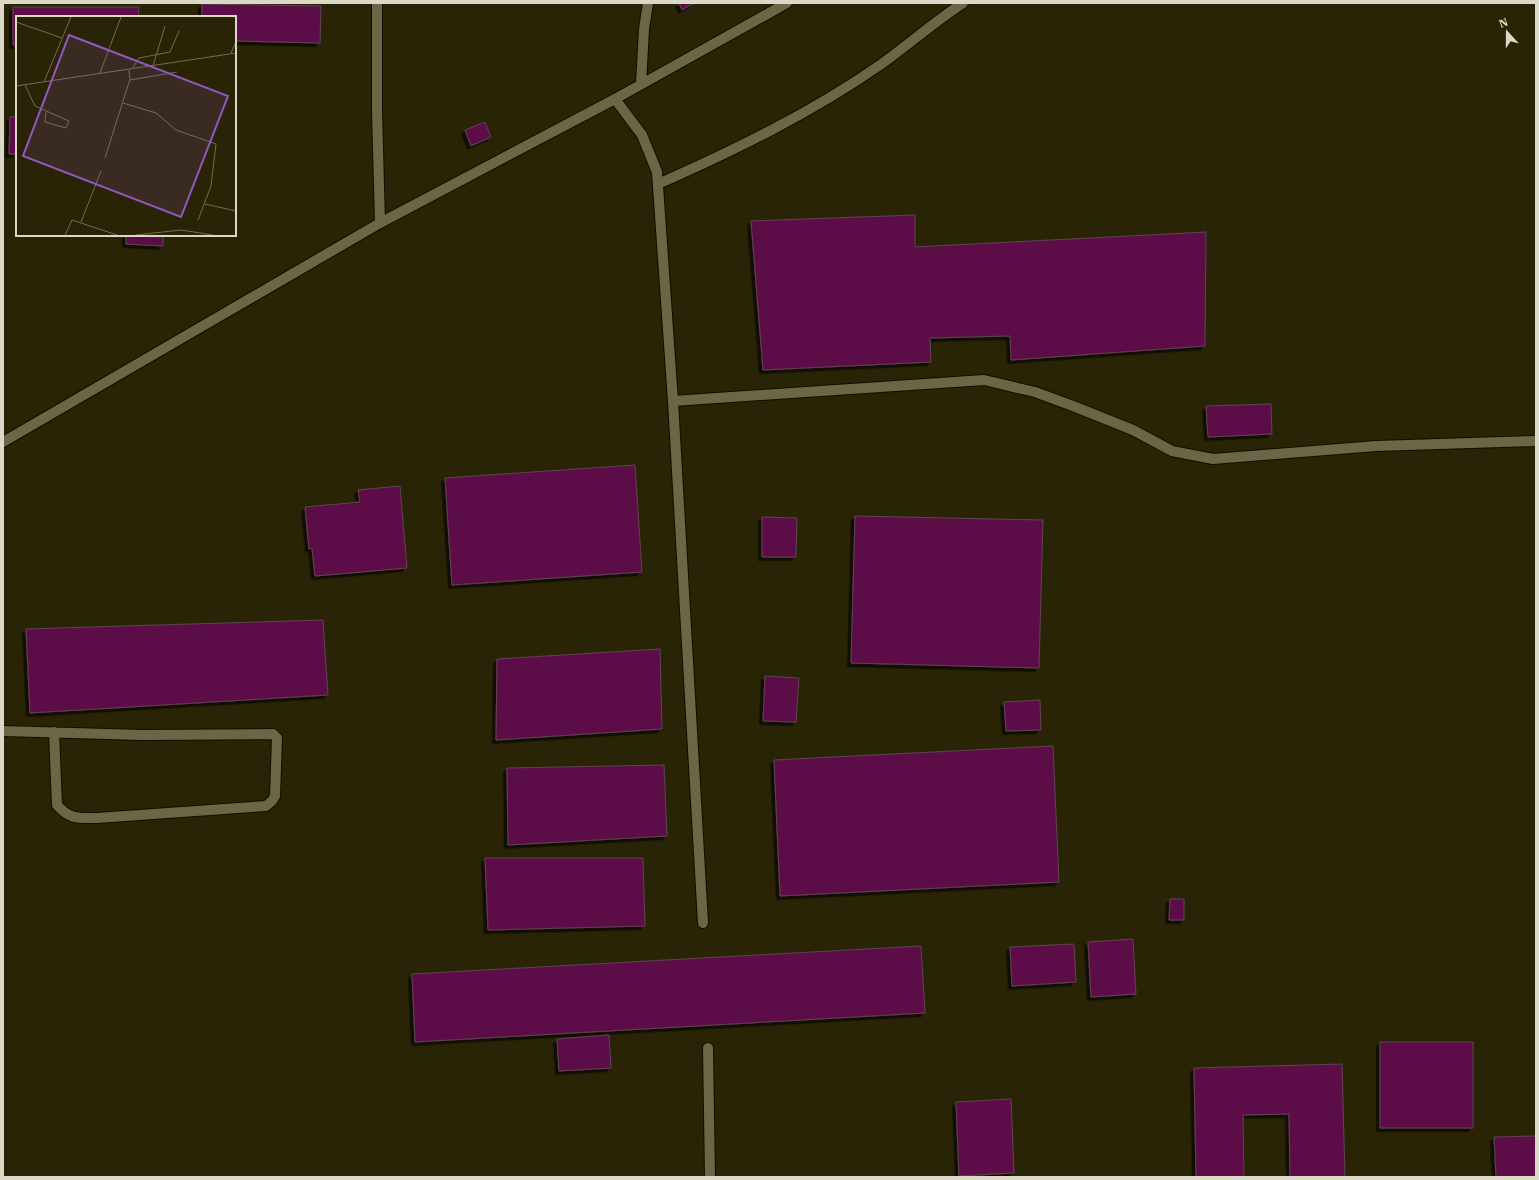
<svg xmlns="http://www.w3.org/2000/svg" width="1539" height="1180" font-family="'IBM Plex Serif',serif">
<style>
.building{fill:#5b1046;stroke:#604355;filter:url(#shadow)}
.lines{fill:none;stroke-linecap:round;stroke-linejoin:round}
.lane-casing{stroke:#120d00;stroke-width:12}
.street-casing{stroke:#120d00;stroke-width:12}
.lane{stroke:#6c6647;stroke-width:10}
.street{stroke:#6c6647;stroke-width:10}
.inset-road{fill:none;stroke:#716c53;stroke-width:1}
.view{fill:#9357c1;fill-opacity:0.15;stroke:#9357c1;stroke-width:2}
.inset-edge{fill:none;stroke:#dcd8c7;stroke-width:2}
</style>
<defs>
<filter id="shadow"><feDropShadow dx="-3.5" dy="3.5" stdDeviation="0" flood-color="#0009"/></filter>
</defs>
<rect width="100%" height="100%" fill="#2a2406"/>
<g class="building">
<polygon points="679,3 694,3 682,10"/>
<polygon points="202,4 321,6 320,43 235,41 235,17 202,17"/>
<polygon points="13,7 139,7 138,17 17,17 17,45 13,45"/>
<polygon points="10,117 17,117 17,154 9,154"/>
<polygon points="485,122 491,137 471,146 465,130"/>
<polygon points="915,215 915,247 1206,232 1205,346 1011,360 1010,336 930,338 931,362 763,370 751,221"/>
<polygon points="126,235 163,235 163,246 126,244"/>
<polygon points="1271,404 1272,434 1208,437 1206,406"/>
<polygon points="635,465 642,572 452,585 445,478"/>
<polygon points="400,486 407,568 315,576 312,548 309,549 305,507 360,502 358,490"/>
<polygon points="855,516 1043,520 1039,668 851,663"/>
<polygon points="762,517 797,518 796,557 762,557"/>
<polygon points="323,620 328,695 30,713 26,629"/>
<polygon points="660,649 662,729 496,740 497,659"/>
<polygon points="765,676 799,678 796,722 763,721"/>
<polygon points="1040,700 1041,730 1006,731 1004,702"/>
<polygon points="1053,746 1059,882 780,896 774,760"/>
<polygon points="664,765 667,836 508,845 507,768"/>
<polygon points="485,858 643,858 645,926 488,930"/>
<polygon points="1170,899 1184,899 1184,920 1169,920"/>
<polygon points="1133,939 1136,994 1091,997 1088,942"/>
<polygon points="1074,944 1076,982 1012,986 1010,947"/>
<polygon points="921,946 925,1013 415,1042 412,974"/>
<polygon points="609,1035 611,1068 559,1071 557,1039"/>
<rect x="1380" y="1042" width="93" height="86"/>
<polygon points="1342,1064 1345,1177 1290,1177 1289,1114 1243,1115 1244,1177 1196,1177 1194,1068"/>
<polygon points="1011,1099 1014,1173 959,1176 956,1102"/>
<polygon points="1536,1136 1536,1177 1496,1177 1494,1137"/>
</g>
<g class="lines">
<defs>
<g id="lane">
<polyline points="641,84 644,29 648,3"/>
<path d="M 658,184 C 735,150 811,113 880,65 C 908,45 934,22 963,3"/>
<path d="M 3,731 L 142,735 L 273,734 L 277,738 L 275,796 L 272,801 L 266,806 L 97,818 C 79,818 70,820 57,805 L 54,732"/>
</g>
<g id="street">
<polyline points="377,3 377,111 380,223"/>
<polyline points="615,99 642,135 657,172 673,401 703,923"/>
<polyline points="673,401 984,380 1035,392 1073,406 1133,430 1172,451 1213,459 1376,446 1536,441"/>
<polyline points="3,442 380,223 615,99 787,3"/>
<polyline points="708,1048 710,1177"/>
</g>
</defs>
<use href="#lane" class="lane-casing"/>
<use href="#street" class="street-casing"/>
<use href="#lane" class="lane"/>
<use href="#street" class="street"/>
</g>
<g transform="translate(16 16)">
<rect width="220" height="220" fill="#2a2406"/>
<path class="inset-road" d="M 0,6 L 46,22M 215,37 L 220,26M 137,50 L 149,10M 116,53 L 123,42 L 154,36 L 163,15M 84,57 L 105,1M 114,64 L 161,56M 28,66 L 55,1M 9,69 L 19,90 L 53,105 L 50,112 L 29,106 L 30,96M 0,70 L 220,37M 107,87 L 140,97 L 160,114 L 200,128 L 195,170 L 182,204M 89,142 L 114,63 L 113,54M 189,188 L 220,195M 65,206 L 85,155M 49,219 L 56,204 L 101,219M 120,219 L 165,214 L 197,219"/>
<path class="view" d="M 53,19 L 212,80 L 165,201 L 7,140 Z"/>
<rect width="220" height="220" class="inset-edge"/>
</g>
<rect width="1539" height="1180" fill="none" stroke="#dcd8c7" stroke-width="8"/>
<g transform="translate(1507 32) rotate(339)" stroke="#2a2406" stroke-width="3" paint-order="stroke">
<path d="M0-3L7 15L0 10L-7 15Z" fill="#dcd8c7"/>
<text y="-6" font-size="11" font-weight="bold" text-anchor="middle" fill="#dcd8c7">N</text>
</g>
</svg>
